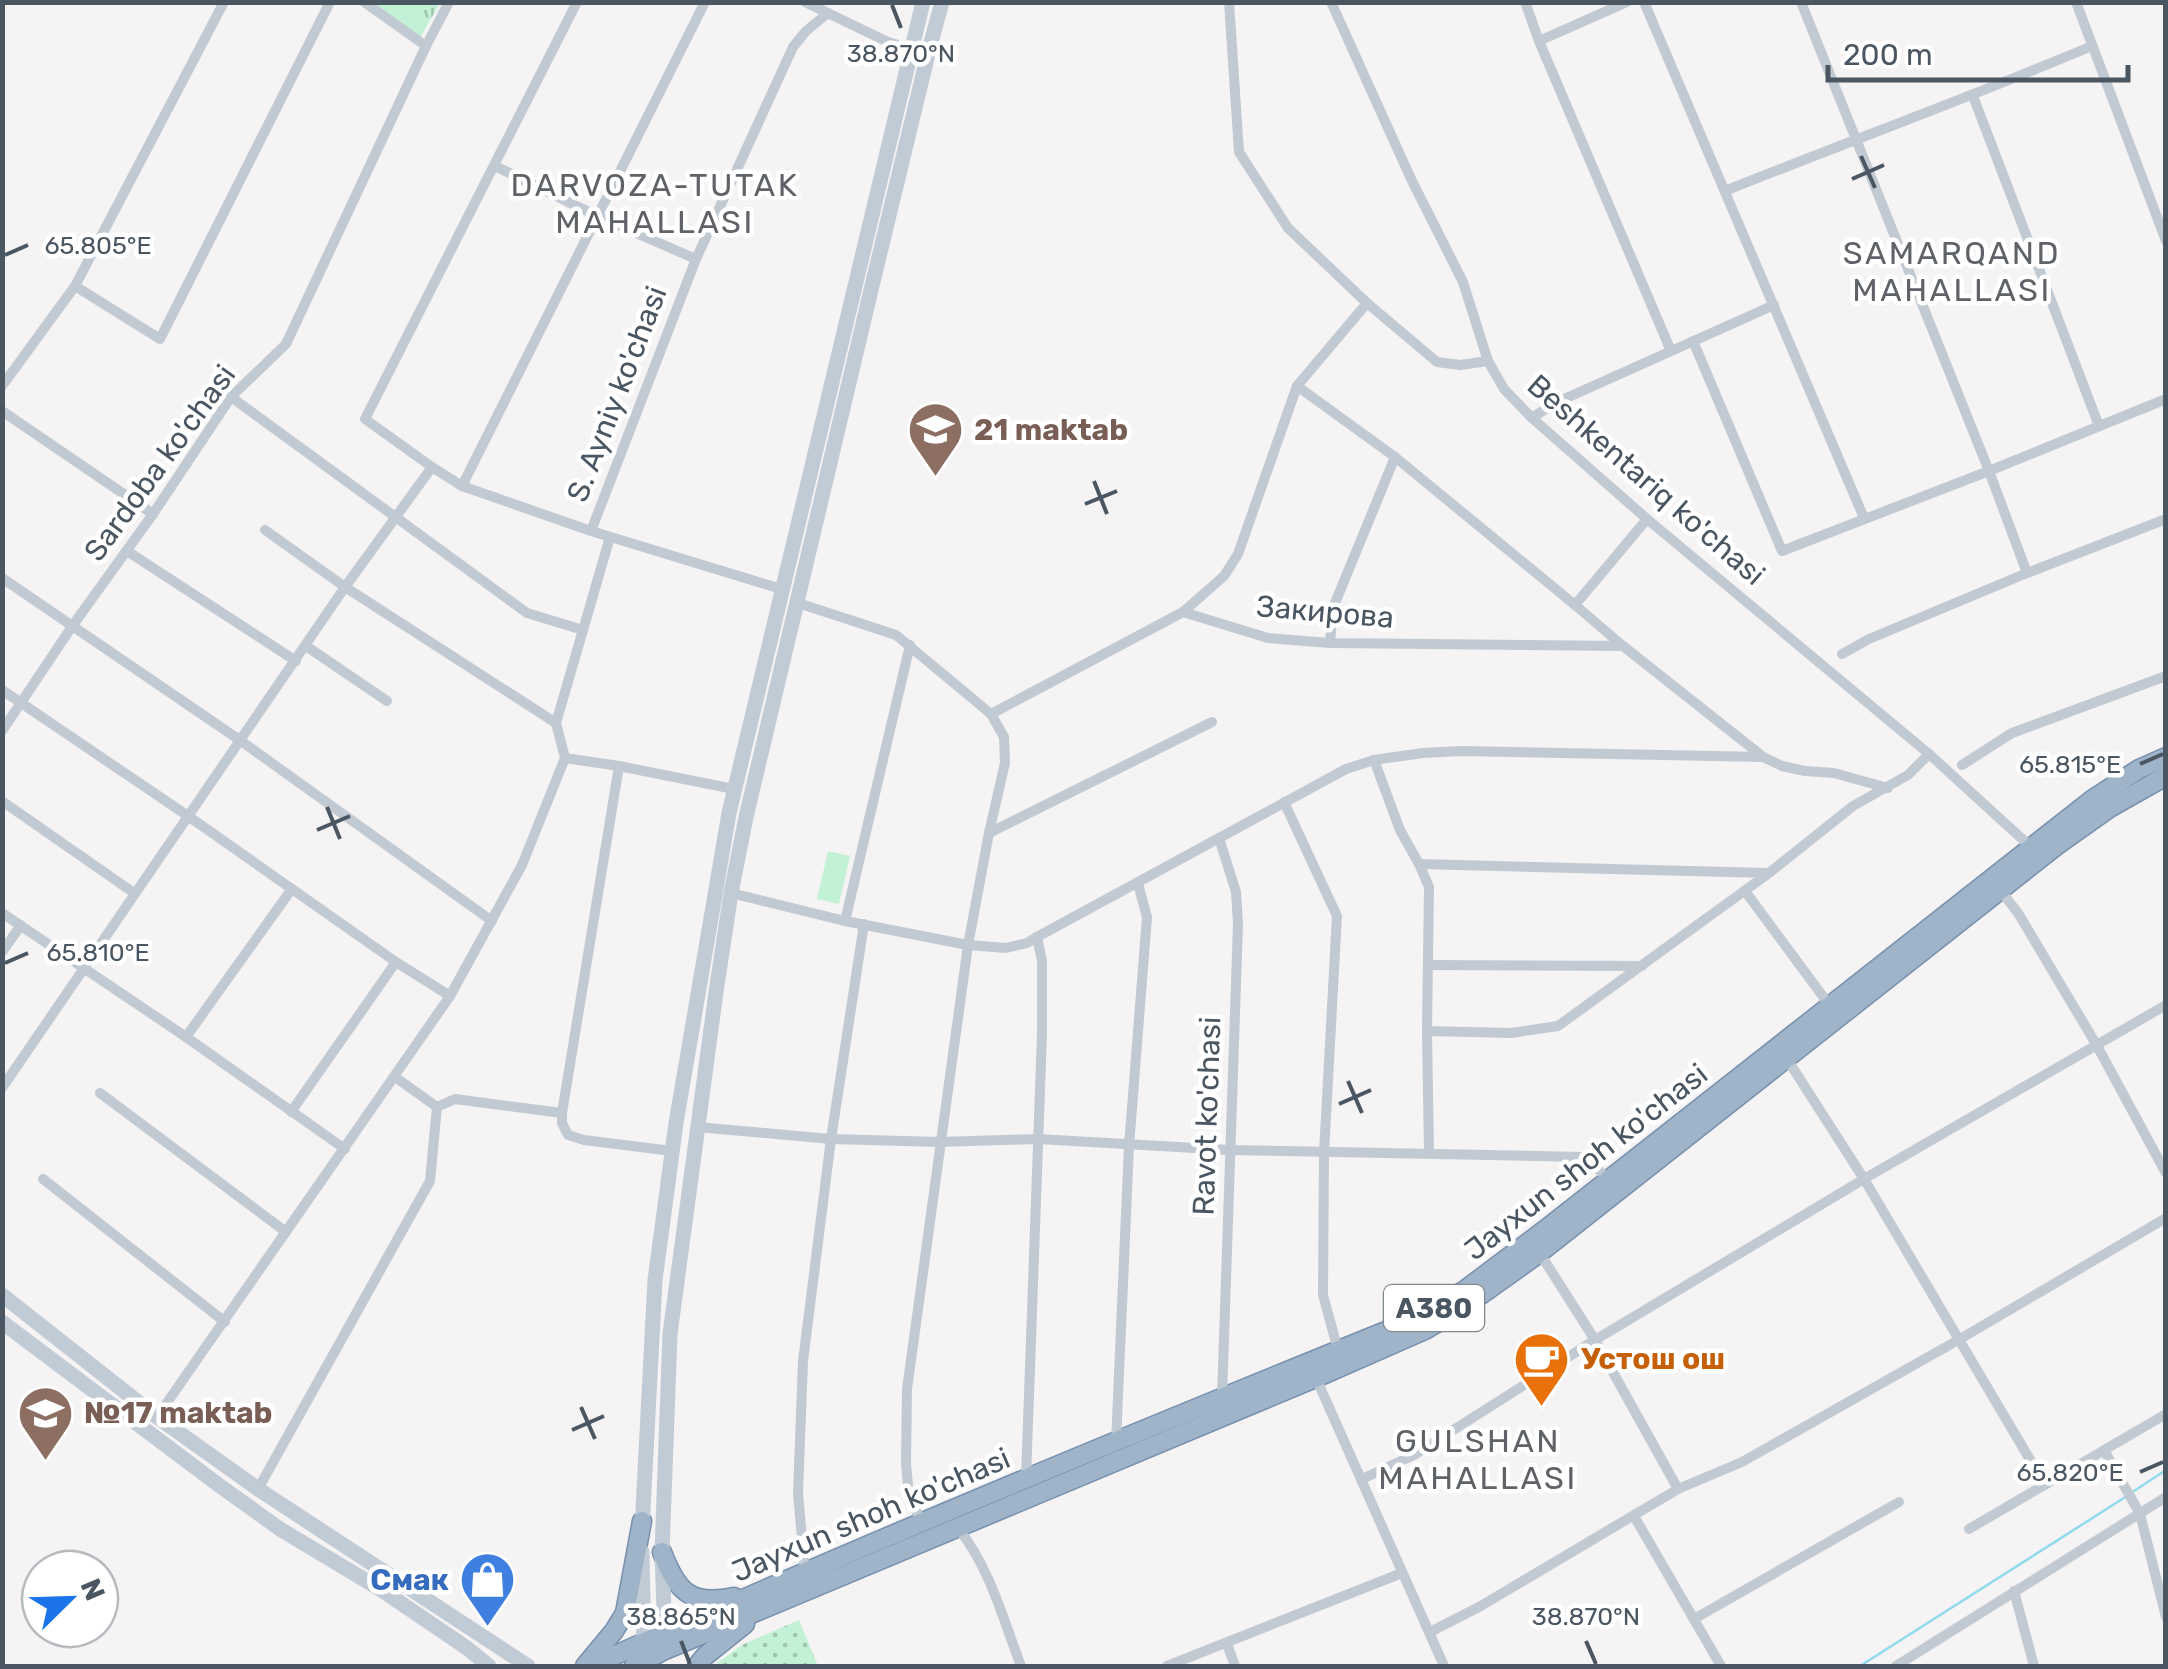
<svg xmlns="http://www.w3.org/2000/svg" width="2168" height="1669" font-family="Rubik,sans-serif">
<style>
.grass{fill:url(#grass-dots)}
.park{fill:url(#park-tufts)}
.garden{fill:#c3f1d5}
.lines{fill:none;stroke-linecap:round;stroke-linejoin:round}
.stream{stroke:#90daee;stroke-width:2.5}
.trunk-casing{stroke:#7690ad;stroke-width:21}
.minor{stroke:#c1cad2;stroke-width:10}
.secondary{stroke:#c1cbd6;stroke-width:15}
.trunk{stroke:#9fb4c9;stroke-width:18}
.ticks{fill:none;stroke:#4a5661;stroke-width:4}
.labels{text-anchor:middle;dominant-baseline:central;stroke-width:9;stroke-linejoin:round;paint-order:stroke}
.shield{fill:#fff;stroke:#808990;stroke-width:2.5}
.shield-label{font-size:28px;font-weight:bold;fill:#4a5661}
.street-label{font-size:30px;fill:#4a5661;stroke:#fff}
.education-label{font-size:30px;font-weight:bold;fill:#785e54;stroke:#fff;text-anchor:start}
.food-label{font-size:30px;font-weight:bold;fill:#c56008;stroke:#fff;text-anchor:start}
.shop-label{font-size:30px;font-weight:bold;fill:#366cbe;stroke:#fff;text-anchor:end}
.neighbourhood-label{font-size:32px;letter-spacing:2.5px;fill:#5f6368;stroke:#fff}
.ticks-label{font-size:25px;text-anchor:middle;fill:#4a5661;stroke:#fff;stroke-width:9;stroke-linejoin:round;paint-order:stroke}
</style>
<defs>
<pattern id="grass-dots" width="8" height="8" patternUnits="userSpaceOnUse" patternTransform="scale(2.5)"><rect width="8" height="8" fill="#c3f1d5"/><path d="M2 2h.1M6 6h.1" fill="none" stroke="#a0c6b0" stroke-width="1.8" stroke-linecap="round"/></pattern>
<pattern id="park-tufts" width="24" height="20" patternUnits="userSpaceOnUse" patternTransform="scale(2.5)"><rect width="24" height="20" fill="#c3f1d5"/><path d="M3 7l-1-3M5 7V3M7 7l1-3M15 17l-1-3M17 17v-4M19 17l1-3" fill="none" stroke="#a0c6b0"/></pattern>
</defs>
<rect width="100%" height="100%" fill="#f5f3f3"/>
<polygon class="grass" points="799,1620 818,1666 713,1666 742,1645"/>
<polygon class="park" points="369,3 440,3 420,38"/>
<polygon class="garden" points="828,851 850,856 839,904 817,899"/>
<g class="lines">
<g class="stream">
<polyline points="2134,1491 2166,1470"/>
<polyline points="1860,1666 2127,1496"/>
</g>
<defs>
<g id="trunk">
<path d="M 662,1552 C 677,1591 689,1606 734,1597"/>
<polyline points="585,1666 614,1631 625,1613 642,1521"/>
<path d="M 591,1666 C 864,1544 1141,1430 1418,1318 L 1465,1290 L 1550,1226 L 2093,799 L 2139,769 L 2166,757"/>
<polyline points="634,1666 665,1650 1320,1376 1425,1330 1461,1309 1538,1254 2056,846 2111,807 2166,776"/>
<polyline points="697,1666 705,1656 745,1624"/>
</g>
</defs>
<use href="#trunk" class="trunk-casing"/>
<g class="minor">
<polyline points="364,2 426,46"/>
<polyline points="805,2 888,42 912,49"/>
<polyline points="1229,2 1239,152 1288,228 1367,303 1437,362 1460,365 1488,361"/>
<polyline points="1331,2 1412,181 1463,282 1488,361 1504,389 1532,418 1647,519 1929,754 2031,847"/>
<polyline points="1525,2 1539,41 1671,351"/>
<polyline points="1644,2 1864,518"/>
<polyline points="1801,2 1989,471 2027,573"/>
<polyline points="2076,2 2166,241"/>
<polyline points="1539,41 1627,2"/>
<polyline points="1973,96 2099,426"/>
<polyline points="495,166 597,216 696,259"/>
<path d="M 1725,191 C 1847,142 1971,97 2092,46"/>
<polyline points="75,286 160,339 330,2"/>
<polyline points="1693,341 1782,551 1989,471 2166,399"/>
<polyline points="2,386 75,286 224,2"/>
<polyline points="1297,386 1395,457 1575,605 1623,646 1762,756"/>
<polyline points="231,397 527,613 583,630"/>
<polyline points="2,411 153,514"/>
<polyline points="1532,418 1553,404 1774,305"/>
<polyline points="432,467 365,419 577,2"/>
<polyline points="462,486 705,2"/>
<polyline points="265,530 345,587 556,723"/>
<polyline points="591,531 696,259 793,47 806,31 828,13"/>
<polyline points="127,551 296,661"/>
<polyline points="2,578 241,741 492,921"/>
<polyline points="798,603 896,635 991,714 1004,737 1005,763 989,833 968,945 907,1389 906,1464 909,1496 922,1523"/>
<polyline points="1575,605 1647,519"/>
<polyline points="1183,612 1224,576 1238,554 1297,386 1367,303"/>
<polyline points="1330,643 1333,608 1395,457"/>
<polyline points="306,646 387,701"/>
<polyline points="1842,654 1869,639 2027,573 2166,519"/>
<polyline points="2,690 188,816 396,962 450,996"/>
<polyline points="991,714 1183,612 1268,638 1330,643 1623,646"/>
<polyline points="2,731 73,625 153,514 231,397 286,344 426,46 449,2"/>
<polyline points="565,758 619,766 734,789"/>
<polyline points="1374,760 1400,830 1419,864 1429,887 1427,1031 1429,1154"/>
<polyline points="1962,765 2012,733 2166,676"/>
<polyline points="2,801 134,893"/>
<polyline points="1284,802 1337,916 1324,1153 1323,1295 1338,1350"/>
<polyline points="989,833 1212,722"/>
<polyline points="1219,838 1236,892 1238,924 1222,1398"/>
<polyline points="1419,864 1768,873"/>
<polyline points="2000,890 2018,913 2096,1044 2166,1173"/>
<polyline points="1745,891 1830,1006"/>
<polyline points="731,893 845,921 968,945 1006,948 1027,943 1037,937 1346,769 1374,760 1423,753 1461,751 1763,757 1782,766 1805,771 1834,773 1888,788"/>
<polyline points="2,913 186,1037 345,1149"/>
<polyline points="845,921 910,645"/>
<polyline points="2,952 21,925"/>
<polyline points="1428,965 1642,966"/>
<polyline points="1427,1031 1511,1033 1558,1026 1769,873 1853,806 1908,775 1929,754"/>
<polyline points="186,1037 291,890"/>
<polyline points="1787,1059 1864,1179 2045,1485"/>
<polyline points="2,1088 345,587 432,467 462,486 591,531 781,589"/>
<polyline points="100,1093 286,1232"/>
<polyline points="437,1107 455,1099 562,1113 619,766"/>
<polyline points="291,1112 396,962"/>
<polyline points="562,1113 562,1123 568,1135 584,1140 672,1151"/>
<polyline points="697,1127 831,1139 940,1142 1038,1139 1230,1150 1585,1157 1608,1179"/>
<polyline points="43,1179 225,1322"/>
<polyline points="1538,1254 1546,1263 1595,1340 1678,1489"/>
<polyline points="1316,1378 1444,1666"/>
<polyline points="157,1417 450,996 522,865 565,758 556,723 610,537"/>
<polyline points="1116,1442 1129,1146 1147,917 1138,884"/>
<polyline points="2104,1450 2140,1514 2166,1617"/>
<polyline points="1026,1478 1042,1034 1042,961 1037,937"/>
<polyline points="1362,1479 1414,1455 1595,1340 1864,1179 2166,1005"/>
<polyline points="258,1489 430,1181 437,1107 395,1077"/>
<polyline points="1634,1516 1721,1666"/>
<path d="M 958,1528 C 990,1568 1003,1619 1021,1666"/>
<polyline points="1969,1529 2166,1414"/>
<polyline points="805,1573 798,1493 803,1361 831,1139 864,924"/>
<polyline points="2014,1591 2034,1666"/>
<polyline points="1694,1619 1899,1502"/>
<polyline points="1430,1632 1479,1607 1678,1489 1742,1462 1960,1339 2166,1218"/>
<polyline points="1227,1644 1235,1666"/>
<polyline points="1167,1666 1402,1573"/>
<polyline points="1896,1666 2166,1497"/>
</g>
<g class="secondary">
<polyline points="2,1295 157,1417 258,1489 528,1666"/>
<polyline points="2,1322 220,1486 280,1529 380,1589 467,1648 489,1666"/>
<polyline points="642,1529 655,1280 676,1123 729,813 923,2"/>
<polyline points="642,1552 644,1649"/>
<polyline points="665,1641 662,1552 670,1334 716,992 731,893 746,817 871,290 929,50 942,2"/>
</g>
<use href="#trunk" class="trunk"/>
</g>
<path class="ticks" d="M 892,5 L 901,28M 1861,156 L 1875,188M 1852,179 L 1884,165M 5,255 L 28,245M 1094,481 L 1107,514M 1085,504 L 1117,491M 2140,764 L 2163,754M 327,807 L 340,839M 317,830 L 350,816M 5,963 L 28,953M 1348,1081 L 1362,1113M 1339,1104 L 1371,1090M 581,1407 L 595,1439M 572,1430 L 604,1416M 2140,1472 L 2163,1462M 681,1641 L 690,1664M 1586,1641 L 1596,1664"/>
<defs>
<symbol id="school-pin" viewBox="-11 -11 22 30"><path d="M0 17L-7.5 6A9.5 9.5 0 1 1 7.5 6Z" fill="#8d6e63" stroke="#fff"/><path d="M0-5L7-2L0 1L-7-2ZM-4 1L0 2.5L4 1V4Q0 6-4 4Z" fill="#fff"/></symbol>
<symbol id="cafe-pin" viewBox="-11 -11 22 30"><path d="M0 17L-7.5 6A9.5 9.5 0 1 1 7.5 6Z" fill="#e8710a" stroke="#fff"/><path d="M-5.5-4.5H6V0H3Q3 3.5 0 3.5H-2.5Q-5.5 3.5-5.5 0ZM3-3.2v2h1.7v-2ZM-6 4.5H4V6H-6Z" fill="#fff"/></symbol>
<symbol id="shop-pin" viewBox="-11 -11 22 30"><path d="M0 17L-7.5 6A9.5 9.5 0 1 1 7.5 6Z" fill="#3f7fe0" stroke="#fff"/><path d="M-5-2.5h2.3a2.7 3.5 0 0 1 5.4 0H5L5.5 6h-11ZM-1.5-2.5h3a1.5 2.3 0 0 0-3 0Z" fill="#fff"/></symbol>
</defs>
<g fill-rule="evenodd">
<use href="#school-pin" x="904" y="398" width="63" height="86"/>
<use href="#cafe-pin" x="1510" y="1328" width="63" height="86"/>
<use href="#school-pin" x="14" y="1382" width="63" height="86"/>
<use href="#shop-pin" x="456" y="1548" width="63" height="86"/>
</g>
<g class="labels">
<rect class="shield" x="1384" y="1285" width="100" height="46" rx="8"/>
<g class="shield-label">
<text x="1434" y="1308">A380</text>
</g>
<g class="street-label">
<text transform="translate(617 394) rotate(-69)">S. Ayniy ko'chasi</text>
<text transform="translate(160 463) rotate(-54)">Sardoba ko'chasi</text>
<text transform="translate(1646 480) rotate(41)">Beshkentariq ko'chasi</text>
<text transform="translate(1325 612) rotate(5)">Закирова</text>
<text transform="translate(1207 1116) rotate(-88)">Ravot ko'chasi</text>
<text transform="translate(1586 1162) rotate(-38)">Jayxun shoh ko'chasi</text>
<text transform="translate(871 1515) rotate(-23)">Jayxun shoh ko'chasi</text>
</g>
<g class="education-label">
<text x="974" y="430">21 maktab</text>
<text x="84" y="1413">№17 maktab</text>
</g>
<g class="food-label">
<text x="1581" y="1359">Устош ош</text>
</g>
<g class="shop-label">
<text x="449" y="1580">Смак</text>
</g>
<g class="neighbourhood-label">
<text x="655" y="185">DARVOZA-TUTAK<tspan x="655" dy="37">MAHALLASI</tspan></text>
<text x="1952" y="253">SAMARQAND<tspan x="1952" dy="37">MAHALLASI</tspan></text>
<text x="1478" y="1441">GULSHAN<tspan x="1478" dy="37">MAHALLASI</tspan></text>
</g>
</g>
<g class="ticks-label">
<text x="901" y="62">38.870°N</text>
<text x="98" y="254">65.805°E</text>
<text x="2070" y="773">65.815°E</text>
<text x="98" y="961">65.810°E</text>
<text x="2070" y="1481">65.820°E</text>
<text x="681" y="1625">38.865°N</text>
<text x="1586" y="1625">38.870°N</text>
</g>
<rect width="2168" height="1669" fill="none" stroke="#4a5661" stroke-width="10"/>
<g transform="translate(70 1599) rotate(67)"><circle r="48" fill="#ffffff" stroke="#b7bbc0" stroke-width="2.5"/>
<path d="M0-8L18 38L0 25L-18 38Z" fill="#1a73e8"/>
<text y="-15" font-size="28" font-weight="bold" text-anchor="middle" fill="#4a5661">N</text>
</g>
<path d="M1828 65v15h300v-15" fill="none" stroke="#4a5661" stroke-width="5"/>
<text x="1843" y="65" font-size="30" fill="#4a5661" stroke="#ffffff" stroke-width="8" paint-order="stroke">200 m</text>
</svg>
